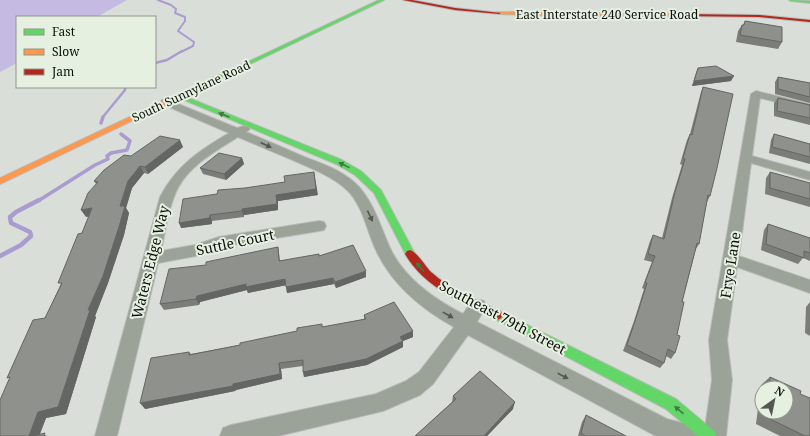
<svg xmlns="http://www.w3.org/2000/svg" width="810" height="436" font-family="'Noto Serif',serif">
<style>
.green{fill:#c5bae2}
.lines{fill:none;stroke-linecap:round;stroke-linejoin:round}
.stream-far3{stroke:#aa9ccf;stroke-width:2}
.stream-far2{stroke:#aa9ccf;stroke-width:2.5}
.stream-far1{stroke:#aa9ccf;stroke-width:3.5}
.stream{stroke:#aa9ccf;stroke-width:4.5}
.street-casing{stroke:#b9bcb8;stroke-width:2}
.fast-casing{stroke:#b9bcb8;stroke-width:2}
.slow-casing{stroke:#b9bcb8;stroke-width:2}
.jam-casing{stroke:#b9bcb8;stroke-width:2}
.street{fill:#9ba297;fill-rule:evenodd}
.fast{fill:#63d668;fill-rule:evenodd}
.slow{fill:#ff974d;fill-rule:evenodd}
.jam{fill:#b3261e;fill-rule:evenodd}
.wall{fill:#7a7d78;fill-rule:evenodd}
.shaded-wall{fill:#636662}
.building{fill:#8e918c;stroke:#636662}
.oneway{fill:#3b7c3d}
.oneway2{fill:#535850}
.labels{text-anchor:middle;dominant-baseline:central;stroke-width:4;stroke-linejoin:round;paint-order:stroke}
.far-street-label{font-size:12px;fill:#0b0e09;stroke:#e6f0e1}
.street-label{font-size:14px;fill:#0b0e09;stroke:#e6f0e1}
</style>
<rect width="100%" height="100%" fill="#daded8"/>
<polygon class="green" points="0,0 127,0 97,17 17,17 17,63 0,72"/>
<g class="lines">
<polyline class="stream-far3" points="158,0 171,5 176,9 175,13 185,17 185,21 178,31 194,42 193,46 181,52"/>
<g class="stream-far2">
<polyline points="155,63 167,60 182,51"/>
<polyline points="102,118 125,90 125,87"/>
</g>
<g class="stream-far1">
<polyline points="101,123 103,117"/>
<polyline points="38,201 95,165 108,159 107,156 111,153 127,150 130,141 121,134"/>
</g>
<polyline class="stream" points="0,256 21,245 31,236 30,232 11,223 10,217 16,212 39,200"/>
<defs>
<path id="street" d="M 756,91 L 810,104 L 810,110 L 760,98 L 752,156 L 810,172 L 810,180 L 751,163 L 739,256 L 810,280 L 810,293 L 737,267 L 727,340 L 732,380 L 726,436 L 656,436 L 468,335 L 433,384 L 420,395 L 383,411 L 278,436 L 220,436 L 223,428 L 231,425 L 376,394 L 406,381 L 419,372 L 454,327 C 420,308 391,284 375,248 C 367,230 363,208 350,193 C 335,177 314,170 295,161 C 276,153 257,145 238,137 C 214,152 184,168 174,197 C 167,214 165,234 161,251 L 195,245 L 219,237 L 319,221 L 324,222 L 326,226 L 324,230 L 319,231 L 221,247 L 196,256 L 158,263 L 117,436 L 95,436 L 160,197 C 177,165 199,151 229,133 L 162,104 L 161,102 L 162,100 L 166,99 L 237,128 L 244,126 L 248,127 L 250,129 L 246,132 C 265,140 284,148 302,156 C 323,164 345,171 360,188 C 375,206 381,228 390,248 C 404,278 434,299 463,314 C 469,306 472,297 484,301 L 486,306 L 477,322 L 667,419 L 702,428 L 704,435 L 712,380 L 709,340 L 751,94 Z"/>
<g id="fast">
<polygon points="379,0 384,0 221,78 216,77"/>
<polygon points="789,0 810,1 810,3 791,1"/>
<polygon points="179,94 342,160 361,171 381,190 415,254 413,257 407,257 374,193 355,175 336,164 177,97 177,95"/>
<polygon points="497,310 676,399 714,431 716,436 698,436 666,409 493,318 491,315 493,312"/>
</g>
<g id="slow">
<polygon points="497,12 682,14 684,15 682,16 556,16 499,14"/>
<polygon points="219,75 222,77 221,78 0,184 0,178"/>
</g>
<g id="jam">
<polygon points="403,0 412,0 455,8 501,13 499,14 455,10"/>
<polygon points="680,14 759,15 810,20 810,22 759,17 682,16"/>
<path d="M 410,250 C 418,253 425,266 431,272 C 451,290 477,300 501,312 L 503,315 L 501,318 L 497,320 L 493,318 C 461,302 424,287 405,254 L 407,251 Z"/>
</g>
</defs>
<use href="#street" class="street-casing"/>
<use href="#fast" class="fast-casing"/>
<use href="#slow" class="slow-casing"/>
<use href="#jam" class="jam-casing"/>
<use href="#street" class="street"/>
<use href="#fast" class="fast"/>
<use href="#slow" class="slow"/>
<use href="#jam" class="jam"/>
</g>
<g class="wall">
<polygon points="745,21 782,42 778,49 736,42 738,31 742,25 743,25"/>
<polygon points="698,68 731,81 692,86 696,73"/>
<polygon points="778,77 810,83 810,103 775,94 775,82"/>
<polygon points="703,87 710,196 707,202 699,244 696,249 682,302 677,335 675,353 671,359 666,356 664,363 660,368 623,351 634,321 644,289 642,288 652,262 644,260 650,241 653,235 662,238 672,198 682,165 680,164 687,140 690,134 701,92"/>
<polygon points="778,98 810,105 810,129 810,125 774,116 774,103"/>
<polygon points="774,134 810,144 810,164 769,153 771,140"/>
<polygon points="183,147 148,174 144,173 132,188 126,208 129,213 124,235 108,283 95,316 96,317 66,414 46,418 40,434 48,436 0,436 45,318 60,286 89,216 86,217 96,184 94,181 131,156"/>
<polygon points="242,158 244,164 226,180 203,174 200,168"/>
<polygon points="770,172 809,183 810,182 810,207 765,194 766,178"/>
<polygon points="318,195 278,201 278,210 244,215 244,217 212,221 212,224 181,228 183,199"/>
<polygon points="768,224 810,238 810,261 803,258 798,264 761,250 764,230"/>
<polygon points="278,247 279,253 280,261 319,256 366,277 336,288 334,284 287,293 286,285 248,293 247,290 200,302 199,305 164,310 160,304 206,265"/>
<polygon points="810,302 810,336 805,333 806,307"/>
<polygon points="364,315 413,331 413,337 403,341 403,347 367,365 304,377 303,366 281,369 282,379 236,390 235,391 145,409 189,352 191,354 240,345 323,327 364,319"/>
<path d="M 770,377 L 800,394 L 810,436 L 780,436 L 756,424 L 761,385 ZM 762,388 L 786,388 L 786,412 L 762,412 Z"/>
<polygon points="453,396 513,409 487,436 415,436 452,402"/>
<polygon points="586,415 626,436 578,436 582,422"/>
</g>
<g class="shaded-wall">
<polygon points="734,76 731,81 692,86 694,81"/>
<polygon points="180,140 183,147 148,174 145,167"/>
<polygon points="242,158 244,164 226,180 224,174"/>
<polygon points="140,166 144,173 132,188 126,208 129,213 124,235 108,283 95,316 96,317 66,414 46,418 39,436 29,436 38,412 88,310 128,181"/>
<polygon points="314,172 318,195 278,201 278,210 244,215 244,217 242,211 242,209 276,195"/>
<polygon points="92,208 96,215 86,217 81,210"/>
<polygon points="210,215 212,221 212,224 181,228 179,223"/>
<polygon points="366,271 366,277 336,288 335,282"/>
<polygon points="333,278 334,284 287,293 286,287"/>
<polygon points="285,279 287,285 248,293 247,290 200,302 199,305 196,299 197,296 246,284"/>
<polygon points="413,331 413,337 403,341 403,347 367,365 304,377 303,372 400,337"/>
<polygon points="279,363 281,369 282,379 236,390 235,391 145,409 140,403 233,384"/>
<polygon points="515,402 513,409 487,436 484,436"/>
</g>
<g class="building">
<polygon points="745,21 782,27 782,42 740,35 742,25 744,25"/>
<polygon points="716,66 734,76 694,81 698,68"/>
<polygon points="778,77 810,83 810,97 778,89"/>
<polygon points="703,87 733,94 717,168 710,196 708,195 699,244 697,243 682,302 684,302 677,335 680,336 675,353 668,349 664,363 627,345 637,315 647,283 645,282 655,256 648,254 653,235 664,239 675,192 685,159 683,158 690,134 692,135"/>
<polygon points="778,98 810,105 810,118 777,111"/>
<polygon points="774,134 810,144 810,157 772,147"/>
<polygon points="160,136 180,140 145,167 140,166 128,181 120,206 125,206 119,227 103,276 88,310 90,310 58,407 38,412 29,436 0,436 0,400 10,377 7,378 33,320 45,318 62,283 58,283 78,234 82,233 92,208 81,210 88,193 98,182 94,181 104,170 124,155 131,156"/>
<polygon points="219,153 242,158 224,174 200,168"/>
<polygon points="314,172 316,189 276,195 277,204 242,209 242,211 210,215 209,218 179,223 183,199 217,194 218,190 245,188 285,182 284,176"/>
<polygon points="770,172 810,183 810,199 770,188"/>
<polygon points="768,224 810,238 810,253 804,251 804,258 766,244"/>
<polygon points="353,245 366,271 335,282 333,278 286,287 285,279 246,287 246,284 197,296 196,299 160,304 169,269 206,265 206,262 278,247 279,261 319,254 319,256"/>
<polygon points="394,302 413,331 400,337 403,341 366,359 303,372 303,360 279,363 280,374 233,384 233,386 140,403 151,358 189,352 189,355 240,345 240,343 297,331 297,328 322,324 322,327 366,319 364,315"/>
<polygon points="480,371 515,402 484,436 415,436 456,399 453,396"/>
<polygon points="770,377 801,391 800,394 810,398 810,436 805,436 766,417 766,412 786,412 786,388 769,388"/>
<polygon points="586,415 626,436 585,436 581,433"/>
<polygon points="45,433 44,436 33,436"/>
</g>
<defs><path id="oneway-solid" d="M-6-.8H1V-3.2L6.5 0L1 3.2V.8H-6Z"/></defs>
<g class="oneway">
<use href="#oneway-solid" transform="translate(224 115) rotate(-157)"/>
<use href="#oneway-solid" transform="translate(344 165) rotate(-154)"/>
<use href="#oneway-solid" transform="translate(420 267) rotate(-130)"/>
<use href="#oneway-solid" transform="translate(679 410) rotate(-139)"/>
</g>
<g class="oneway2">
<use href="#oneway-solid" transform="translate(266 145) rotate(24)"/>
<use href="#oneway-solid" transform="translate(370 216) rotate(65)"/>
<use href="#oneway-solid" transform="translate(448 315) rotate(29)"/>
<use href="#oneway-solid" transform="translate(563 376) rotate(28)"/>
</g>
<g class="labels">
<g class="far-street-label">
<text x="607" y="14">East Interstate 240 Service Road</text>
<text transform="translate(191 91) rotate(-25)">South Sunnylane Road</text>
</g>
<g class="street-label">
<text transform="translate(235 242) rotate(-12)">Suttle Court</text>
<text transform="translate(150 262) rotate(-76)">Waters Edge Way</text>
<text transform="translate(730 265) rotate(-81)">Frye Lane</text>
<text transform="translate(503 317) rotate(28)">Southeast 79th Street</text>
</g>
</g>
<rect x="16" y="16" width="140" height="72" fill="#e6f0e1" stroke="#8e968b"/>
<rect x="24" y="29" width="20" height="6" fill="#63d668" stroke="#8e968b"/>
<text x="52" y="36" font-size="12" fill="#0b0e09">Fast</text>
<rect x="24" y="49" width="20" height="6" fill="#ff974d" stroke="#8e968b"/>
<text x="52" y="56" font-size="12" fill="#0b0e09">Slow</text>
<rect x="24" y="69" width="20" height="6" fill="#b3261e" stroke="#8e968b"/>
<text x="52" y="76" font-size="12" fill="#0b0e09">Jam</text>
<g transform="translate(774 400) rotate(33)"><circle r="19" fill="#e6f0e1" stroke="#8e968b"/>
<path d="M0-3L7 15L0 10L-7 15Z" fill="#535751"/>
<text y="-6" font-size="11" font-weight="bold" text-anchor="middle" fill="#0b0e09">N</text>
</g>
</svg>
